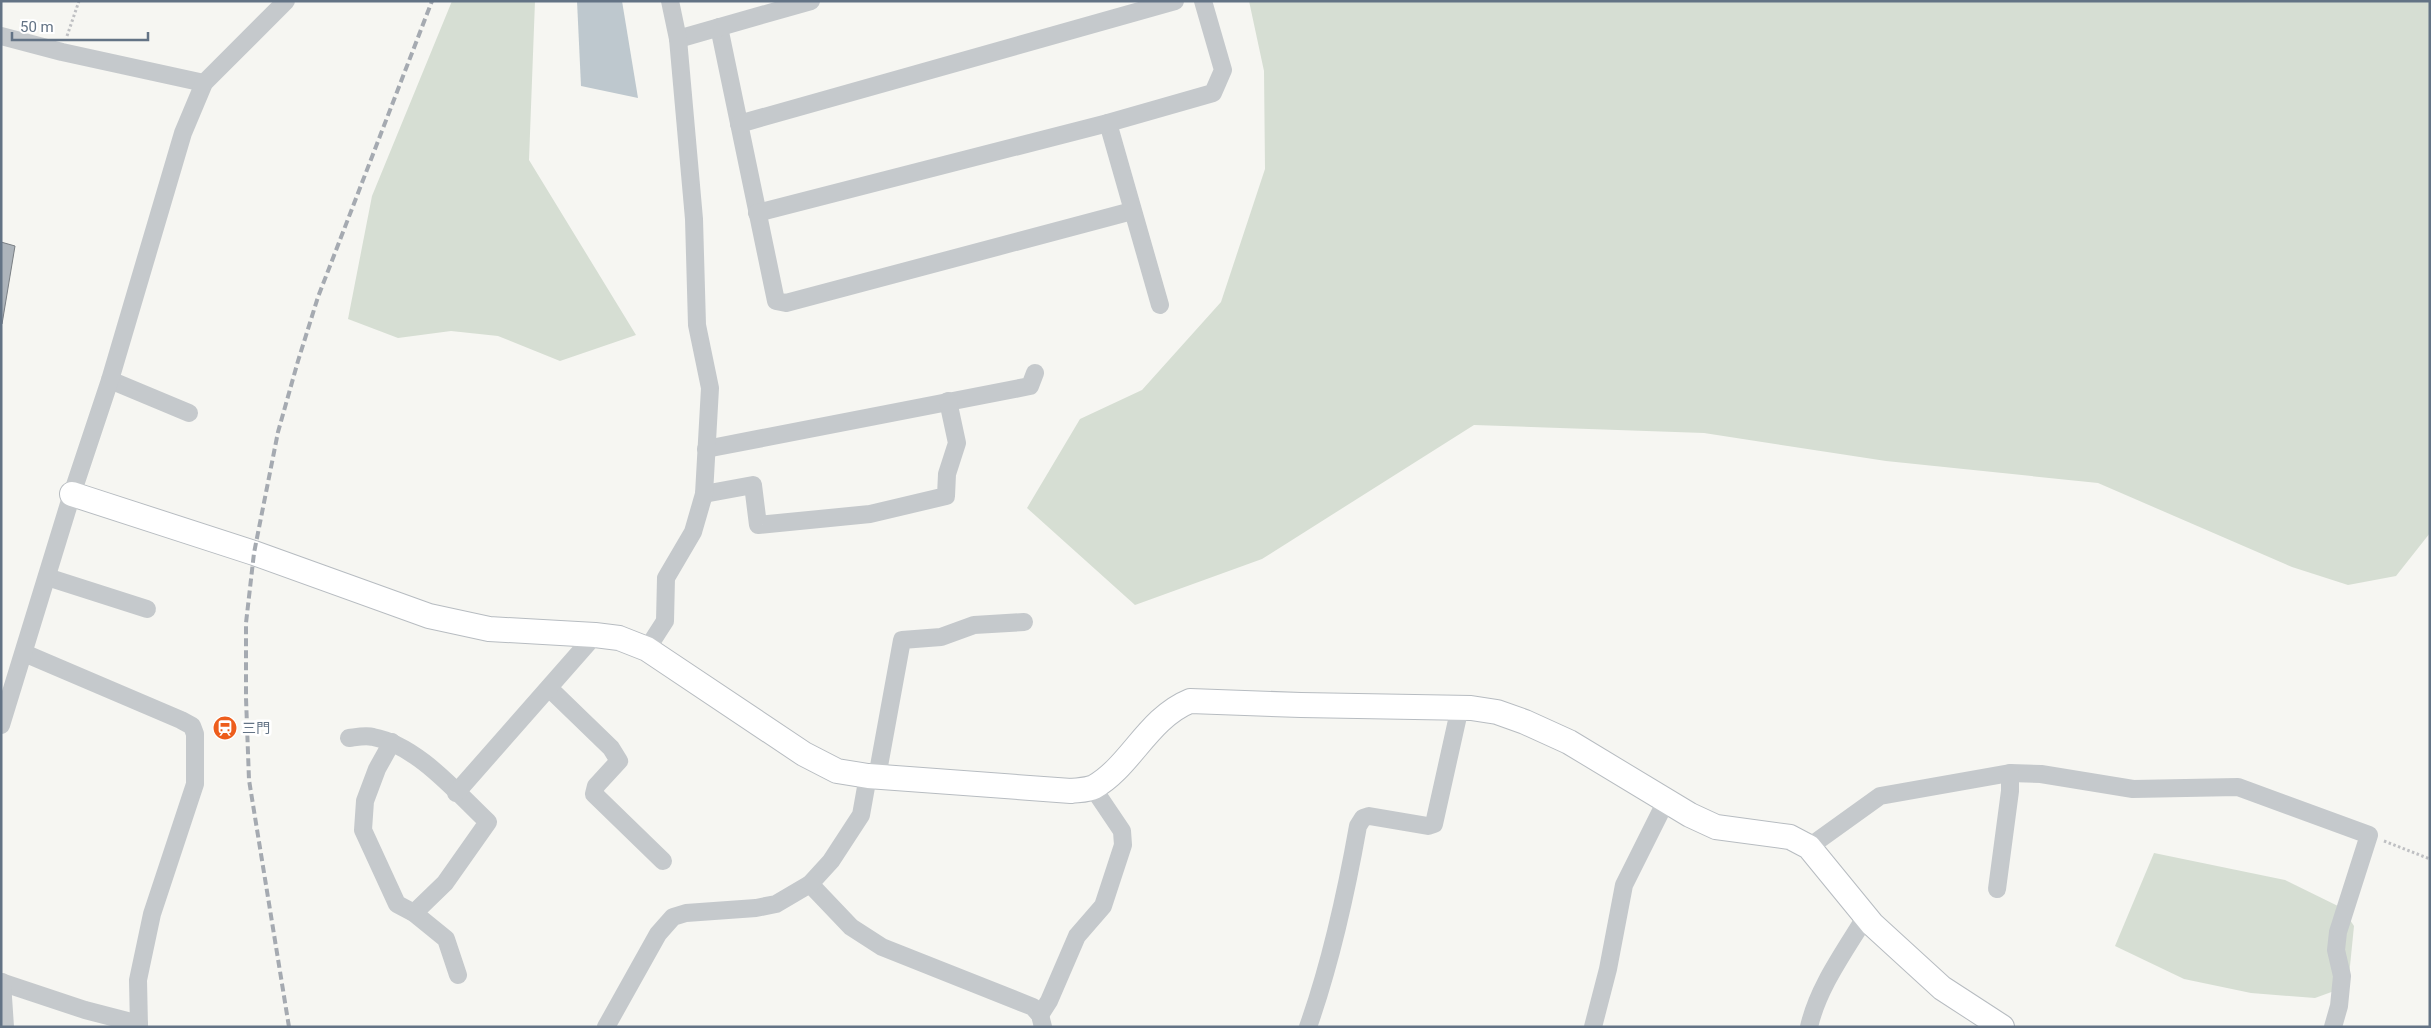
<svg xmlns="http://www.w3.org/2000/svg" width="2431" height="1028" font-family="Roboto,'Noto Sans JP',sans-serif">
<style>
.green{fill:#d6ded3}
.water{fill:#bec8ce}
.building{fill:#adb4bb;stroke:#797e83}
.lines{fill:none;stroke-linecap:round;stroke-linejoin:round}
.secondary-casing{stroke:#b7bcc1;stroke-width:26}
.path{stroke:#bfc0c3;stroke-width:3;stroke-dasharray:2.5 2.5;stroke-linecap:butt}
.street{stroke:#c5c9cc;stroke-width:18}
.secondary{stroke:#fff;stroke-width:24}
.rail{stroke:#a5aab1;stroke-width:4;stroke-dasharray:8 4;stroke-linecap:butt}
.labels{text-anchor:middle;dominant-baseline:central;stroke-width:5;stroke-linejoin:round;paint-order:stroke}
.poi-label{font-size:14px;fill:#637385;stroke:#fff;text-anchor:start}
</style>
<rect width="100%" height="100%" fill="#f6f6f2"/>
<g class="green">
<polygon points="452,1 535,1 529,160 636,335 560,361 498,336 451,331 398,338 348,319 372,196"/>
<polygon points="1249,1 2430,1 2430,533 2396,576 2348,585 2292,567 2098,483 1886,461 1704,433 1474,425 1262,559 1135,605 1027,508 1080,419 1142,390 1221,302 1265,169 1264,71"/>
<polygon points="2154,853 2285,880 2342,908 2354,926 2348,986 2315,998 2251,993 2184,979 2115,946"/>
</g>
<polygon class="water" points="577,1 622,1 638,98 581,86"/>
<polygon class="building" points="1,242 15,246 2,324 1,324"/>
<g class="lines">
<defs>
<path id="secondary" d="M 72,494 L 254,553 L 429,616 L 489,629 L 595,635 L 619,638 L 647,649 L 804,754 L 837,771 L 868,776 L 1071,791 C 1079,790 1088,790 1094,787 C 1130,767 1148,718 1190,701 L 1301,705 L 1471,708 L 1497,712 L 1525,722 L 1569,742 L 1690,815 L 1716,827 L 1790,837 L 1809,847 L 1872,924 L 1942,988 L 2002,1027"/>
</defs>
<use href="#secondary" class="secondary-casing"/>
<g class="path">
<polyline points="67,36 79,1"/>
<polyline points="2384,841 2430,859"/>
</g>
<g class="street">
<polyline points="719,27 776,301 786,303 1132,211"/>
<polyline points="1,36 62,52 204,83"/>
<polyline points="678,39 811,1"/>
<polyline points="1108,123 1160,305"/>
<polyline points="739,124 1175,1"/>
<polyline points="757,213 1108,123 1213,93 1223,70 1203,1"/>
<polyline points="110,380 189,413"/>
<polyline points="706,449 1030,386 1035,373"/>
<polyline points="704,494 753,485 758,525 870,514 946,496 947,474 957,443 948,401"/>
<polyline points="47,577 147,609"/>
<polyline points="647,649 665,621 666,578 693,532 704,494 710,388 697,325 694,219 678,39 670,1"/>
<polyline points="24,653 181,720 192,726 195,734 195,784 152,914 138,980 139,1027"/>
<polyline points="549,688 611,748 619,761 596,786 594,794 663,861"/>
<polyline points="1,725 72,494 110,380 183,133 204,83 286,1"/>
<path d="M 349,738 C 357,737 366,735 373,737 C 417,745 456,792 488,822 L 445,883 L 414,913"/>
<polyline points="392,742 377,769 365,801 363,830 397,904 414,913 446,939 458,975"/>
<polyline points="877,777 902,640 941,637 974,625 1024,622"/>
<polyline points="456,793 595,635"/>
<polyline points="1809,847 1880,796 2010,773 2041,774 2133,789 2238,787 2369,835 2338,932 2336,950 2342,976 2339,1006 2333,1027"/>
<polyline points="810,884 851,927 882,947 1033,1007 1040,1015 1043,1027"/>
<polyline points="1997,889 2010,791 2010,773"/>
<polyline points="1,982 85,1010 139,1024"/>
<polyline points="2,982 5,1027"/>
<polyline points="1040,1015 1049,1001 1077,936 1103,906 1123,845 1122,831 1093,788"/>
<polyline points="606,1027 658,934 673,917 686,913 756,908 776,904 810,884 831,861 861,815 868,776"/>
<path d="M 1308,1027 C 1331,962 1346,894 1358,826 L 1363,818 L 1369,816 L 1428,826 L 1434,824 L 1460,707"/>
<polyline points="1593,1027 1608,969 1624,885 1666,801"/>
<path d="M 1809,1027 C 1818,987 1845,951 1866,916"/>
</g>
<use href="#secondary" class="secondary"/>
<polyline class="rail" points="289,1027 249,780 246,698 246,623 254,553 278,432 298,361 318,297 432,1"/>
</g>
<defs>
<symbol id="station-disc" viewBox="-11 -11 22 22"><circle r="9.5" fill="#ed5d1c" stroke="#fff"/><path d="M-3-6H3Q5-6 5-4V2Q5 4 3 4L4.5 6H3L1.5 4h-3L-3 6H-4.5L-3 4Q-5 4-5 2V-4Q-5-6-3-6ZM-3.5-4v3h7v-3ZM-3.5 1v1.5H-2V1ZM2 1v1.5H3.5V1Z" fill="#fff"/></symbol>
</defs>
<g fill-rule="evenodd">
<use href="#station-disc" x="211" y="714" width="28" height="28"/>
</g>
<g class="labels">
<g class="poi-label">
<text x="242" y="728">三門</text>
</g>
</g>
<rect width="2431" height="1028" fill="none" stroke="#637385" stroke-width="5"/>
<path d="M12 32v8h136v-8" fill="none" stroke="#637385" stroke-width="2.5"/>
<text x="20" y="32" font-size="15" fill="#637385" stroke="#ffffff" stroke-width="4" paint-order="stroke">50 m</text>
</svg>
